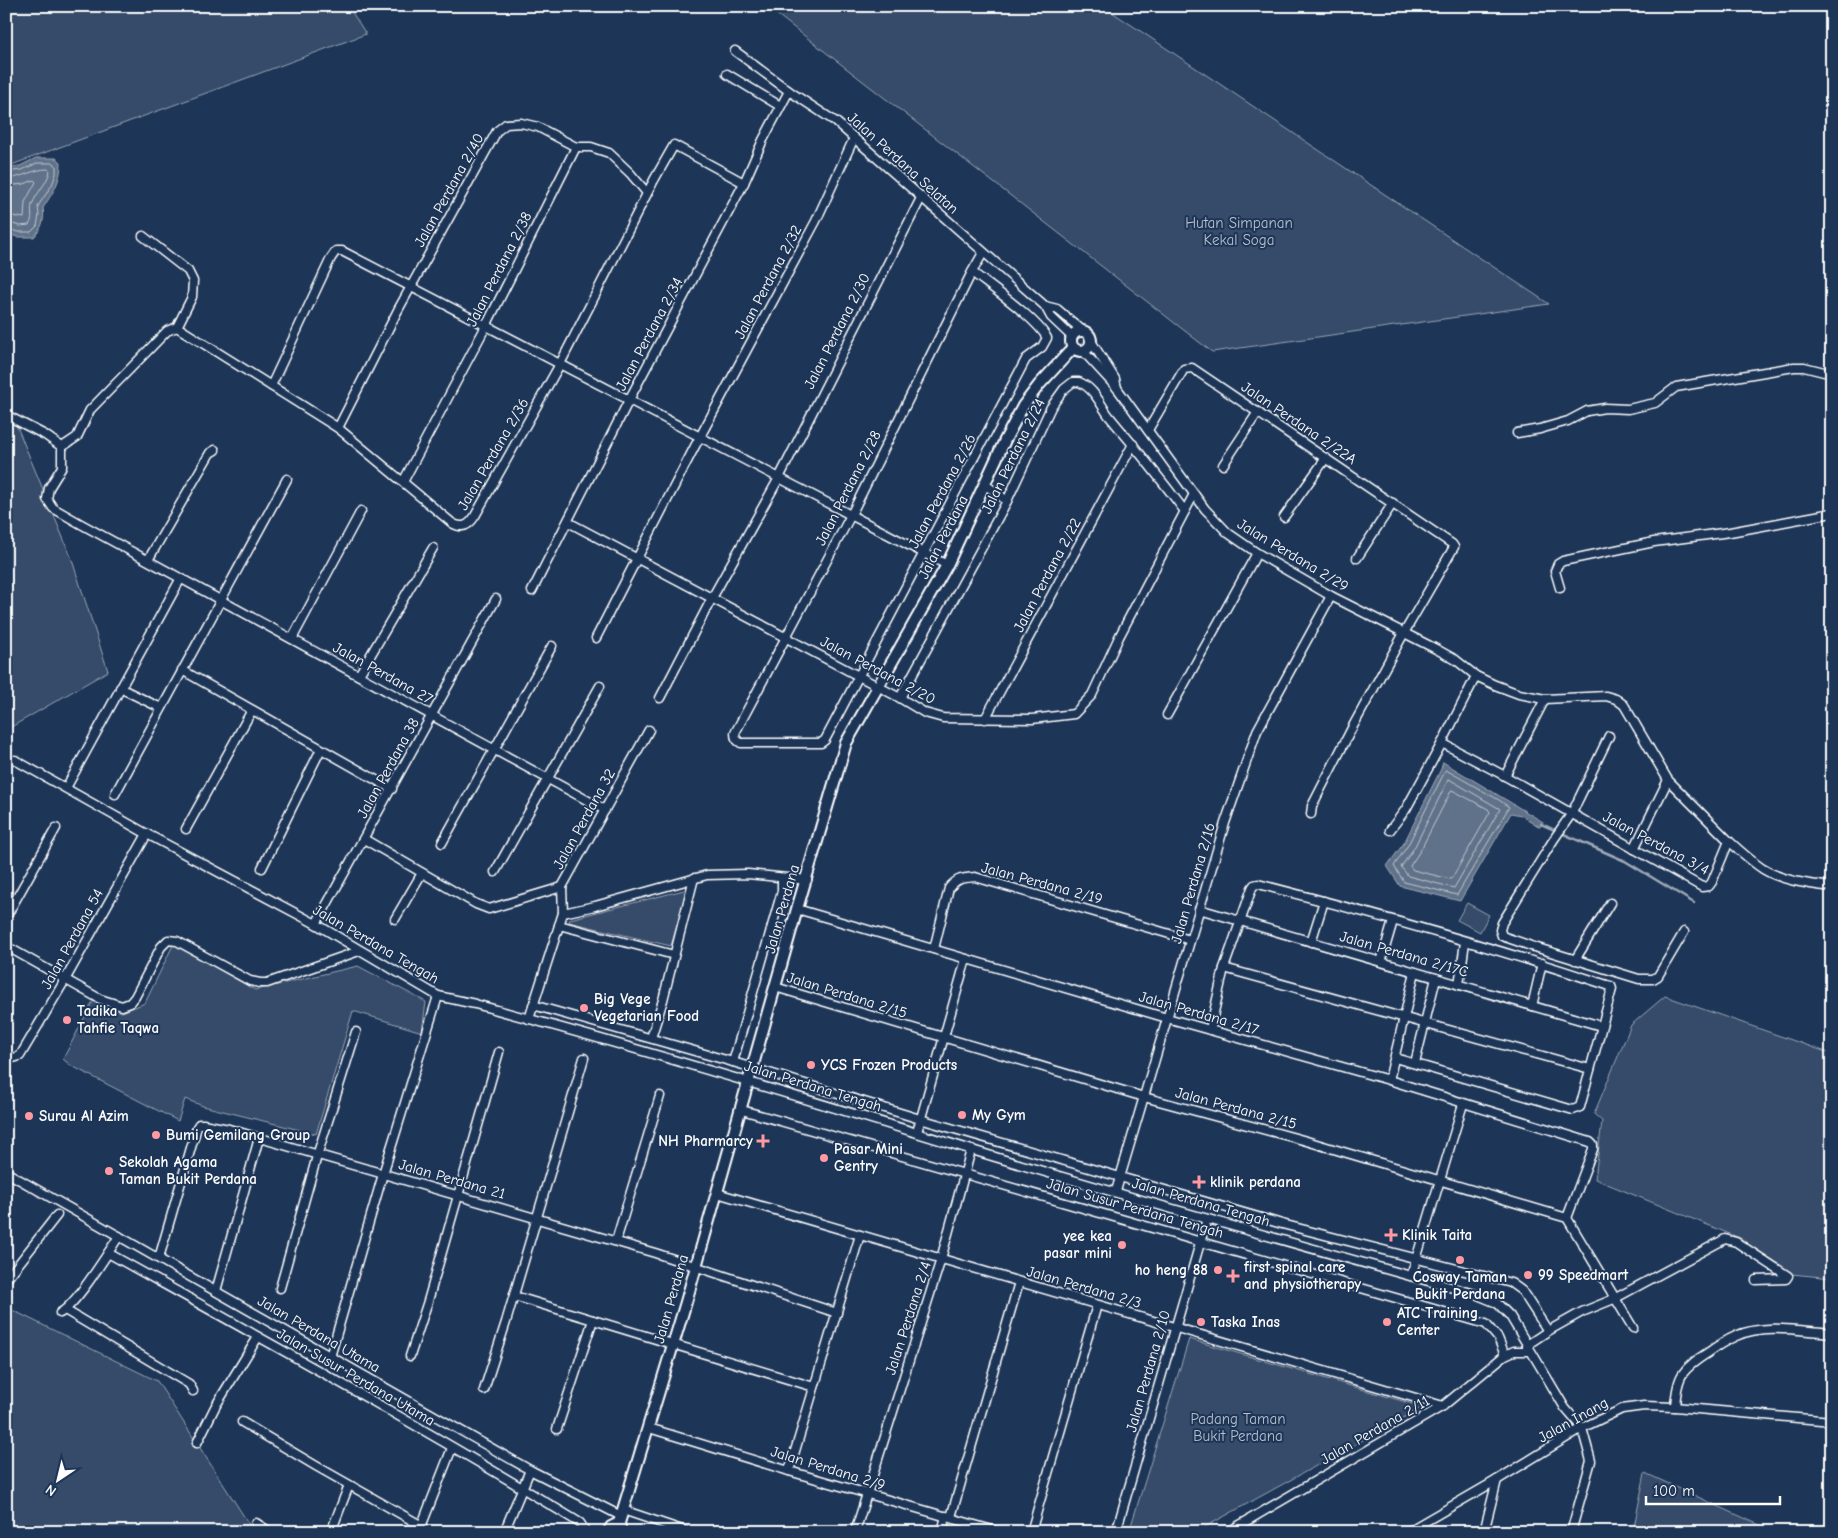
<svg xmlns="http://www.w3.org/2000/svg" width="1838" height="1538" font-family="'Comic Neue',sans-serif">
<style>
.green{fill:#364b69;stroke:#9aa5b4}
.water{fill:#617289;stroke:#a0aab8}
.lines{fill:none;stroke-linecap:round;stroke-linejoin:round}
.shore{stroke:#c0c7d0;stroke-width:1}
.stream{stroke:#a0aab8;stroke-width:2.5}
.minor-casing{stroke:#fff;stroke-width:11}
.tertiary-casing{stroke:#fff;stroke-width:14}
.minor{stroke:#1d3557;stroke-width:8}
.tertiary{stroke:#1d3557;stroke-width:10}
.poi-dot{fill:#ff9aa2;stroke:#1d3557;stroke-width:2}
.labels{text-anchor:middle;dominant-baseline:central;stroke-width:4;stroke-linejoin:round;paint-order:stroke}
.street-label{font-size:15px;fill:#fff;stroke:#1d3557}
.park-label{font-size:15px;fill:#b9c0ca;stroke:#1d3557}
.poi-label{font-size:15px;font-weight:bold;fill:#fff;stroke:#1d3557;text-anchor:start}
</style>
<rect width="100%" height="100%" fill="#1d3557"/>
<filter id="ink" filterUnits="userSpaceOnUse"><feTurbulence type="fractalNoise" baseFrequency=".02" numOctaves="2"/><feDisplacementMap in="SourceGraphic" scale="10" xChannelSelector="R" yChannelSelector="G"/><feConvolveMatrix kernelMatrix="1 2 1 2 8 2 1 2 1" color-interpolation-filters="sRGB"/></filter>
<g filter="url(#ink)">
<g class="green">
<polygon points="6,6 348,6 366,34 6,167"/>
<polygon points="766,6 1103,6 1549,304 1212,352"/>
<polygon points="6,400 71,557 108,671 6,730"/>
<polygon points="688,889 671,946 569,922 570,919"/>
<polygon points="1467,903 1489,915 1480,932 1457,920"/>
<polygon points="174,943 255,990 358,966 426,1002 422,1032 353,1011 316,1134 203,1106 185,1099 178,1121 70,1065 63,1059 93,1001 122,1012 145,1003"/>
<polygon points="1665,996 1832,1054 1832,1278 1781,1273 1742,1239 1595,1179 1602,1121 1594,1114 1631,1025"/>
<polygon points="6,1307 157,1381 254,1532 6,1532"/>
<polygon points="1189,1339 1423,1407 1196,1532 1129,1532"/>
<polygon points="1645,1473 1775,1532 1633,1532"/>
</g>
<g class="water">
<path d="M 36,158 L 56,158 L 61,162 C 61,182 53,192 43,208 C 45,220 42,228 34,237 L 17,237 L 6,233 L 6,167 L 20,166 Z"/>
<polygon points="1443,762 1543,822 1540,827 1521,815 1511,813 1460,901 1400,886 1387,866 1404,843 1441,769"/>
</g>
<g class="lines">
<g class="shore">
<polyline points="6,172 22,170 37,163 54,163 56,166 56,174 52,185 38,206 39,215 37,226 31,232 18,232 6,228"/>
<path d="M 6,179 C 22,178 33,169 48,169 L 50,171 C 47,184 36,193 32,205 C 30,212 34,218 29,225 L 20,226 L 6,222"/>
<polyline points="6,186 24,184 34,180 36,182 25,202 24,218 6,215"/>
<polygon points="1446,770 1499,800 1509,807 1457,895 1404,882 1394,866 1408,845"/>
<polygon points="1449,779 1500,809 1454,888 1408,876 1401,867 1414,848"/>
<polygon points="1452,790 1488,809 1490,812 1452,878 1450,879 1413,870 1410,866 1420,851"/>
</g>
<polyline class="stream" points="1541,824 1625,861 1694,903"/>
<defs>
<g id="minor">
<polyline points="735,51 789,91 836,122 1045,306 1051,317 1071,336"/>
<polyline points="727,74 780,106"/>
<polyline points="143,236 188,271 193,281 192,297 177,327 167,331 90,410 77,437 62,447 62,467 49,488 47,499 53,508 81,524 605,810"/>
<path d="M 972,272 C 991,287 1037,319 1047,338 L 1042,347 L 1026,359 L 825,740 L 821,743 L 741,743 C 736,740 735,738 735,733 L 851,515 L 972,272 L 983,253"/>
<polyline points="1045,306 1057,309 1083,331"/>
<path d="M 177,327 L 338,428 L 452,523 C 462,529 469,526 475,516 L 560,364 L 654,180 L 674,145 L 744,183"/>
<polyline points="1091,341 1115,379 1117,388"/>
<polyline points="1083,351 1117,388 1205,509 1228,533 1257,553 1331,596 1438,650 1456,660 1476,676 1495,685 1519,694 1545,699 1606,696 1616,699 1624,705 1668,780 1729,841 1712,882 1709,886 1702,887 1505,776 1442,743"/>
<polyline points="271,386 331,258 336,251 342,251 947,565"/>
<polyline points="6,415 45,435 62,447"/>
<polyline points="338,428 398,310 497,131 506,124 521,123 538,127 576,147 591,147 609,153 630,173 647,193"/>
<polyline points="1148,430 1184,369 1192,368 1452,544 1454,547 1404,633 1352,728 1312,806 1311,814"/>
<polyline points="1517,433 1540,429 1568,421 1587,411 1605,408 1628,409 1655,403 1676,387 1794,367 1804,367 1832,374"/>
<polyline points="1223,465 1258,412"/>
<polyline points="403,482 486,326 576,147"/>
<polyline points="986,485 1007,501"/>
<polyline points="1284,517 1326,458"/>
<polyline points="568,522 900,698 925,713 943,718 1032,719 1074,714 1092,695 1119,637 1194,494"/>
<polyline points="1357,558 1393,503"/>
<polyline points="148,560 210,453 215,450"/>
<polyline points="1560,588 1555,571 1558,564 1563,561 1654,542 1730,532 1832,513"/>
<polyline points="532,591 629,400 744,183 763,140 789,91"/>
<polyline points="596,638 694,448 816,221 854,138"/>
<polyline points="292,639 361,511"/>
<polyline points="182,670 392,789"/>
<polyline points="359,675 433,548"/>
<polyline points="120,688 161,708"/>
<polyline points="660,698 712,598 779,478 921,198"/>
<path d="M 900,698 L 1007,501 L 1051,407 L 1064,389 L 1073,382 L 1079,382 C 1094,388 1100,404 1109,416 C 1135,447 1160,478 1184,510"/>
<polyline points="1167,715 1257,553"/>
<polyline points="985,719 1133,444"/>
<polyline points="1609,736 1572,813 1554,839 1502,923 1500,930 1502,936 1531,946 1639,979 1653,979 1658,976 1684,932"/>
<path d="M 15,760 L 147,834 L 316,924 L 438,996 L 475,1004 C 642,1049 807,1099 972,1150 C 1139,1201 1307,1247 1475,1294 L 1497,1303 L 1510,1316 L 1565,1408 L 1582,1428 L 1591,1461 L 1571,1532"/>
<polyline points="1505,776 1545,699"/>
<polyline points="66,788 181,578"/>
<polyline points="115,794 287,479"/>
<polyline points="186,829 252,710"/>
<polyline points="1390,830 1406,809 1442,743 1476,676"/>
<polyline points="364,839 476,904 489,909 562,887 649,730"/>
<path d="M 1729,841 C 1740,851 1751,861 1763,869 C 1783,881 1809,884 1832,887"/>
<polyline points="442,843 552,646"/>
<polyline points="1634,849 1668,780"/>
<polyline points="262,868 321,749"/>
<polyline points="495,872 600,686"/>
<polyline points="797,909 1167,1018 1389,1080 1590,1142 1593,1145 1593,1149 1567,1218"/>
<polyline points="1199,909 1601,1026"/>
<polyline points="563,913 595,906 707,875 748,874 807,880"/>
<polyline points="6,917 56,828"/>
<polyline points="395,919 422,873"/>
<polyline points="316,924 496,599"/>
<polyline points="559,925 674,955"/>
<polyline points="1311,942 1324,901"/>
<polyline points="6,946 100,999 122,1006 130,1003 135,997 161,947 168,940 177,941 250,981 260,983 267,983 359,951"/>
<path d="M 934,949 L 949,888 C 957,878 963,878 975,877 L 1190,940"/>
<polyline points="1575,960 1610,903"/>
<polyline points="1381,962 1393,921"/>
<polyline points="1224,968 1590,1069"/>
<polyline points="1459,985 1465,942"/>
<polyline points="775,987 1144,1097 1303,1140 1567,1218 1633,1328"/>
<polyline points="533,1005 733,1062 782,891 782,878"/>
<polyline points="1532,1006 1542,963"/>
<polyline points="529,1019 563,913 562,887"/>
<path d="M 1210,1030 L 1224,968 L 1252,888 L 1254,885 L 1258,884 C 1375,914 1492,947 1607,985 L 1611,986 L 1612,989 L 1580,1107 L 1573,1110 L 1395,1058"/>
<polyline points="651,1038 663,1000 694,878"/>
<polyline points="6,1060 20,1056 65,980 147,834"/>
<polyline points="733,1062 920,1119 1282,1224 1511,1283 1522,1291 1548,1331"/>
<polyline points="1415,1063 1436,978"/>
<polyline points="1389,1080 1415,972"/>
<polyline points="742,1110 1486,1324 1498,1338 1505,1355"/>
<polyline points="917,1132 966,959"/>
<polyline points="6,1172 530,1470 621,1516"/>
<polyline points="1116,1191 1225,823 1257,731 1331,596"/>
<polyline points="717,1193 1443,1406"/>
<polyline points="616,1241 660,1096"/>
<path d="M 108,1253 C 266,1341 426,1429 580,1523 L 586,1532"/>
<polyline points="159,1258 197,1127 199,1124 203,1124 229,1129 655,1253 837,1313"/>
<polyline points="1411,1276 1463,1104"/>
<polyline points="6,1280 57,1215"/>
<polyline points="280,1288 317,1156 356,1032"/>
<polyline points="216,1291 259,1138"/>
<polyline points="514,1296 814,1387"/>
<polyline points="65,1310 189,1384 193,1391"/>
<path d="M 60,1313 C 76,1305 108,1253 119,1236"/>
<polyline points="1527,1345 1548,1331 1582,1312 1614,1299 1725,1239 1736,1242 1788,1276 1786,1279 1756,1280"/>
<polyline points="410,1356 428,1301 499,1052"/>
<polyline points="330,1357 383,1174 438,996"/>
<polyline points="484,1390 506,1322 584,1058"/>
<path d="M 1675,1407 C 1677,1375 1682,1369 1709,1352 C 1717,1346 1727,1340 1736,1336 C 1764,1323 1802,1331 1832,1333"/>
<polyline points="242,1422 316,1466 422,1526"/>
<polyline points="649,1428 789,1471 999,1532"/>
<polyline points="557,1429 593,1320"/>
<polyline points="197,1443 215,1407 258,1337"/>
<polyline points="789,1471 860,1235"/>
<polyline points="623,1510 688,1532"/>
<polyline points="951,1517 1019,1282"/>
<polyline points="256,1523 270,1532"/>
<polyline points="331,1532 349,1485"/>
<polyline points="419,1532 452,1448"/>
<polyline points="504,1532 530,1470"/>
<polyline points="855,1532 941,1259 971,1150"/>
<polyline points="942,1532 946,1516"/>
<polyline points="1031,1532 1097,1305"/>
<polyline points="1116,1532 1207,1219"/>
<polyline points="1228,1532 1443,1406 1505,1355 1514,1351 1530,1351"/>
<polyline points="1407,1532 1497,1480 1582,1428 1622,1409 1644,1406 1675,1407 1832,1421"/>
<polyline points="1484,1532 1497,1480"/>
</g>
<g id="tertiary">
<circle cx="1081" cy="341" r="10"/>
<polyline points="608,1532 611,1527 619,1523"/>
<polyline points="621,1532 619,1523 686,1302 797,909 846,743 947,565 1005,440 1023,406 1039,385 1073,348"/>
</g>
</defs>
<use href="#minor" class="minor-casing"/>
<use href="#tertiary" class="tertiary-casing"/>
<use href="#minor" class="minor"/>
<use href="#tertiary" class="tertiary"/>
</g>
</g>
<g class="poi-dot">
<circle cx="584" cy="1008" r="5"/>
<circle cx="67" cy="1020" r="5"/>
<circle cx="811" cy="1065" r="5"/>
<circle cx="962" cy="1115" r="5"/>
<circle cx="29" cy="1116" r="5"/>
<circle cx="156" cy="1135" r="5"/>
<path d="M760.5 1133.5h5v5h5v5h-5v5h-5v-5h-5v-5h5z"/>
<circle cx="824" cy="1158" r="5"/>
<circle cx="109" cy="1171" r="5"/>
<path d="M1196.5 1174.5h5v5h5v5h-5v5h-5v-5h-5v-5h5z"/>
<path d="M1388.5 1227.5h5v5h5v5h-5v5h-5v-5h-5v-5h5z"/>
<circle cx="1122" cy="1245" r="5"/>
<circle cx="1460" cy="1260" r="5"/>
<circle cx="1218" cy="1270" r="5"/>
<circle cx="1528" cy="1275" r="5"/>
<path d="M1230.5 1268.5h5v5h5v5h-5v5h-5v-5h-5v-5h5z"/>
<circle cx="1201" cy="1322" r="5"/>
<circle cx="1387" cy="1322" r="5"/>
</g>
<g class="labels">
<g class="street-label">
<text transform="translate(903 163) rotate(42)">Jalan Perdana Selatan</text>
<text transform="translate(449 190) rotate(-61)">Jalan Perdana 2/40</text>
<text transform="translate(499 269) rotate(-63)">Jalan Perdana 2/38</text>
<text transform="translate(768 282) rotate(-62)">Jalan Perdana 2/32</text>
<text transform="translate(837 331) rotate(-63)">Jalan Perdana 2/30</text>
<text transform="translate(649 334) rotate(-62)">Jalan Perdana 2/34</text>
<text transform="translate(1299 423) rotate(34)">Jalan Perdana 2/22A</text>
<text transform="translate(493 454) rotate(-60)">Jalan Perdana 2/36</text>
<text transform="translate(1013 456) rotate(-64)">Jalan Perdana 2/24</text>
<text transform="translate(848 488) rotate(-63)">Jalan Perdana 2/28</text>
<text transform="translate(942 491) rotate(-62)">Jalan Perdana 2/26</text>
<text transform="translate(943 537) rotate(-63)">Jalan Perdana</text>
<text transform="translate(1293 555) rotate(31)">Jalan Perdana 2/29</text>
<text transform="translate(1047 575) rotate(-62)">Jalan Perdana 2/22</text>
<text transform="translate(878 670) rotate(28)">Jalan Perdana 2/20</text>
<text transform="translate(383 673) rotate(29)">Jalan Perdana 27</text>
<text transform="translate(388 768) rotate(-61)">Jalan Perdana 38</text>
<text transform="translate(584 819) rotate(-61)">Jalan Perdana 32</text>
<text transform="translate(1656 843) rotate(28)">Jalan Perdana 3/4</text>
<text transform="translate(1042 883) rotate(15)">Jalan Perdana 2/19</text>
<text transform="translate(1193 883) rotate(-74)">Jalan Perdana 2/16</text>
<text transform="translate(782 909) rotate(-74)">Jalan Perdana</text>
<text transform="translate(72 939) rotate(-61)">Jalan Perdana 54</text>
<text transform="translate(376 944) rotate(30)">Jalan Perdana Tengah</text>
<text transform="translate(1404 954) rotate(16)">Jalan Perdana 2/17C</text>
<text transform="translate(847 995) rotate(17)">Jalan Perdana 2/15</text>
<text transform="translate(1199 1013) rotate(16)">Jalan Perdana 2/17</text>
<text transform="translate(813 1086) rotate(17)">Jalan Perdana Tengah</text>
<text transform="translate(1236 1108) rotate(15)">Jalan Perdana 2/15</text>
<text transform="translate(452 1179) rotate(16)">Jalan Perdana 21</text>
<text transform="translate(1201 1202) rotate(16)">Jalan Perdana Tengah</text>
<text transform="translate(1135 1208) rotate(16)">Jalan Susur Perdana Tengah</text>
<text transform="translate(1084 1287) rotate(16)">Jalan Perdana 2/3</text>
<text transform="translate(671 1299) rotate(-74)">Jalan Perdana</text>
<text transform="translate(908 1318) rotate(-72)">Jalan Perdana 2/4</text>
<text transform="translate(319 1334) rotate(30)">Jalan Perdana Utama</text>
<text transform="translate(1148 1371) rotate(-74)">Jalan Perdana 2/10</text>
<text transform="translate(356 1377) rotate(30)">Jalan Susur Perdana Utama</text>
<text transform="translate(1573 1420) rotate(-29)">Jalan Inang</text>
<text transform="translate(1375 1430) rotate(-30)">Jalan Perdana 2/11</text>
<text transform="translate(828 1468) rotate(17)">Jalan Perdana 2/9</text>
</g>
<g class="park-label">
<text x="1239" y="223">Hutan Simpanan<tspan x="1239" dy="17">Kekal Soga</tspan></text>
<text x="1238" y="1419">Padang Taman<tspan x="1238" dy="17">Bukit Perdana</tspan></text>
</g>
<g class="poi-label">
<text x="594" y="999">Big Vege<tspan x="594" dy="17">Vegetarian Food</tspan></text>
<text x="77" y="1011">Tadika<tspan x="77" dy="17">Tahfie Taqwa</tspan></text>
<text x="821" y="1065">YCS Frozen Products</text>
<text x="972" y="1115">My Gym</text>
<text x="39" y="1116">Surau Al Azim</text>
<text x="166" y="1135">Bumi Gemilang Group</text>
<text x="753" y="1141" text-anchor="end">NH Pharmarcy</text>
<text x="834" y="1149">Pasar Mini<tspan x="834" dy="17">Gentry</tspan></text>
<text x="119" y="1162">Sekolah Agama<tspan x="119" dy="17">Taman Bukit Perdana</tspan></text>
<text x="1210" y="1182">klinik perdana</text>
<text x="1402" y="1235">Klinik Taita</text>
<text x="1112" y="1236" text-anchor="end">yee kea<tspan x="1112" dy="17">pasar mini</tspan></text>
<text x="1244" y="1267">first spinal care<tspan x="1244" dy="17">and physiotherapy</tspan></text>
<text x="1208" y="1270" text-anchor="end">ho heng 88</text>
<text x="1538" y="1275">99 Speedmart</text>
<text x="1460" y="1277" text-anchor="middle">Cosway Taman<tspan x="1460" dy="17">Bukit Perdana</tspan></text>
<text x="1397" y="1313">ATC Training<tspan x="1397" dy="17">Center</tspan></text>
<text x="1211" y="1322">Taska Inas</text>
</g>
</g>
<rect width="1838" height="1538" fill="none" stroke="#1d3557" stroke-width="25"/>
<rect x="12" y="12" width="1813" height="1513" fill="none" stroke="#fff" stroke-width="2" filter="url(#ink)"/>
<g transform="translate(58 1480) rotate(215)" stroke="#1d3557" stroke-width="4" paint-order="stroke">
<path d="M0-4L9 19L0 12L-9 19Z" fill="#ffffff"/>
<text y="-8" font-size="14" font-weight="bold" text-anchor="middle" fill="#ffffff">N</text>
</g>
<path d="M1646 1496v8h134v-8" fill="none" stroke="#ffffff" stroke-width="2.5"/>
<text x="1653" y="1496" font-size="15" fill="#ffffff" stroke="#1d3557" stroke-width="4" paint-order="stroke">100 m</text>
</svg>
